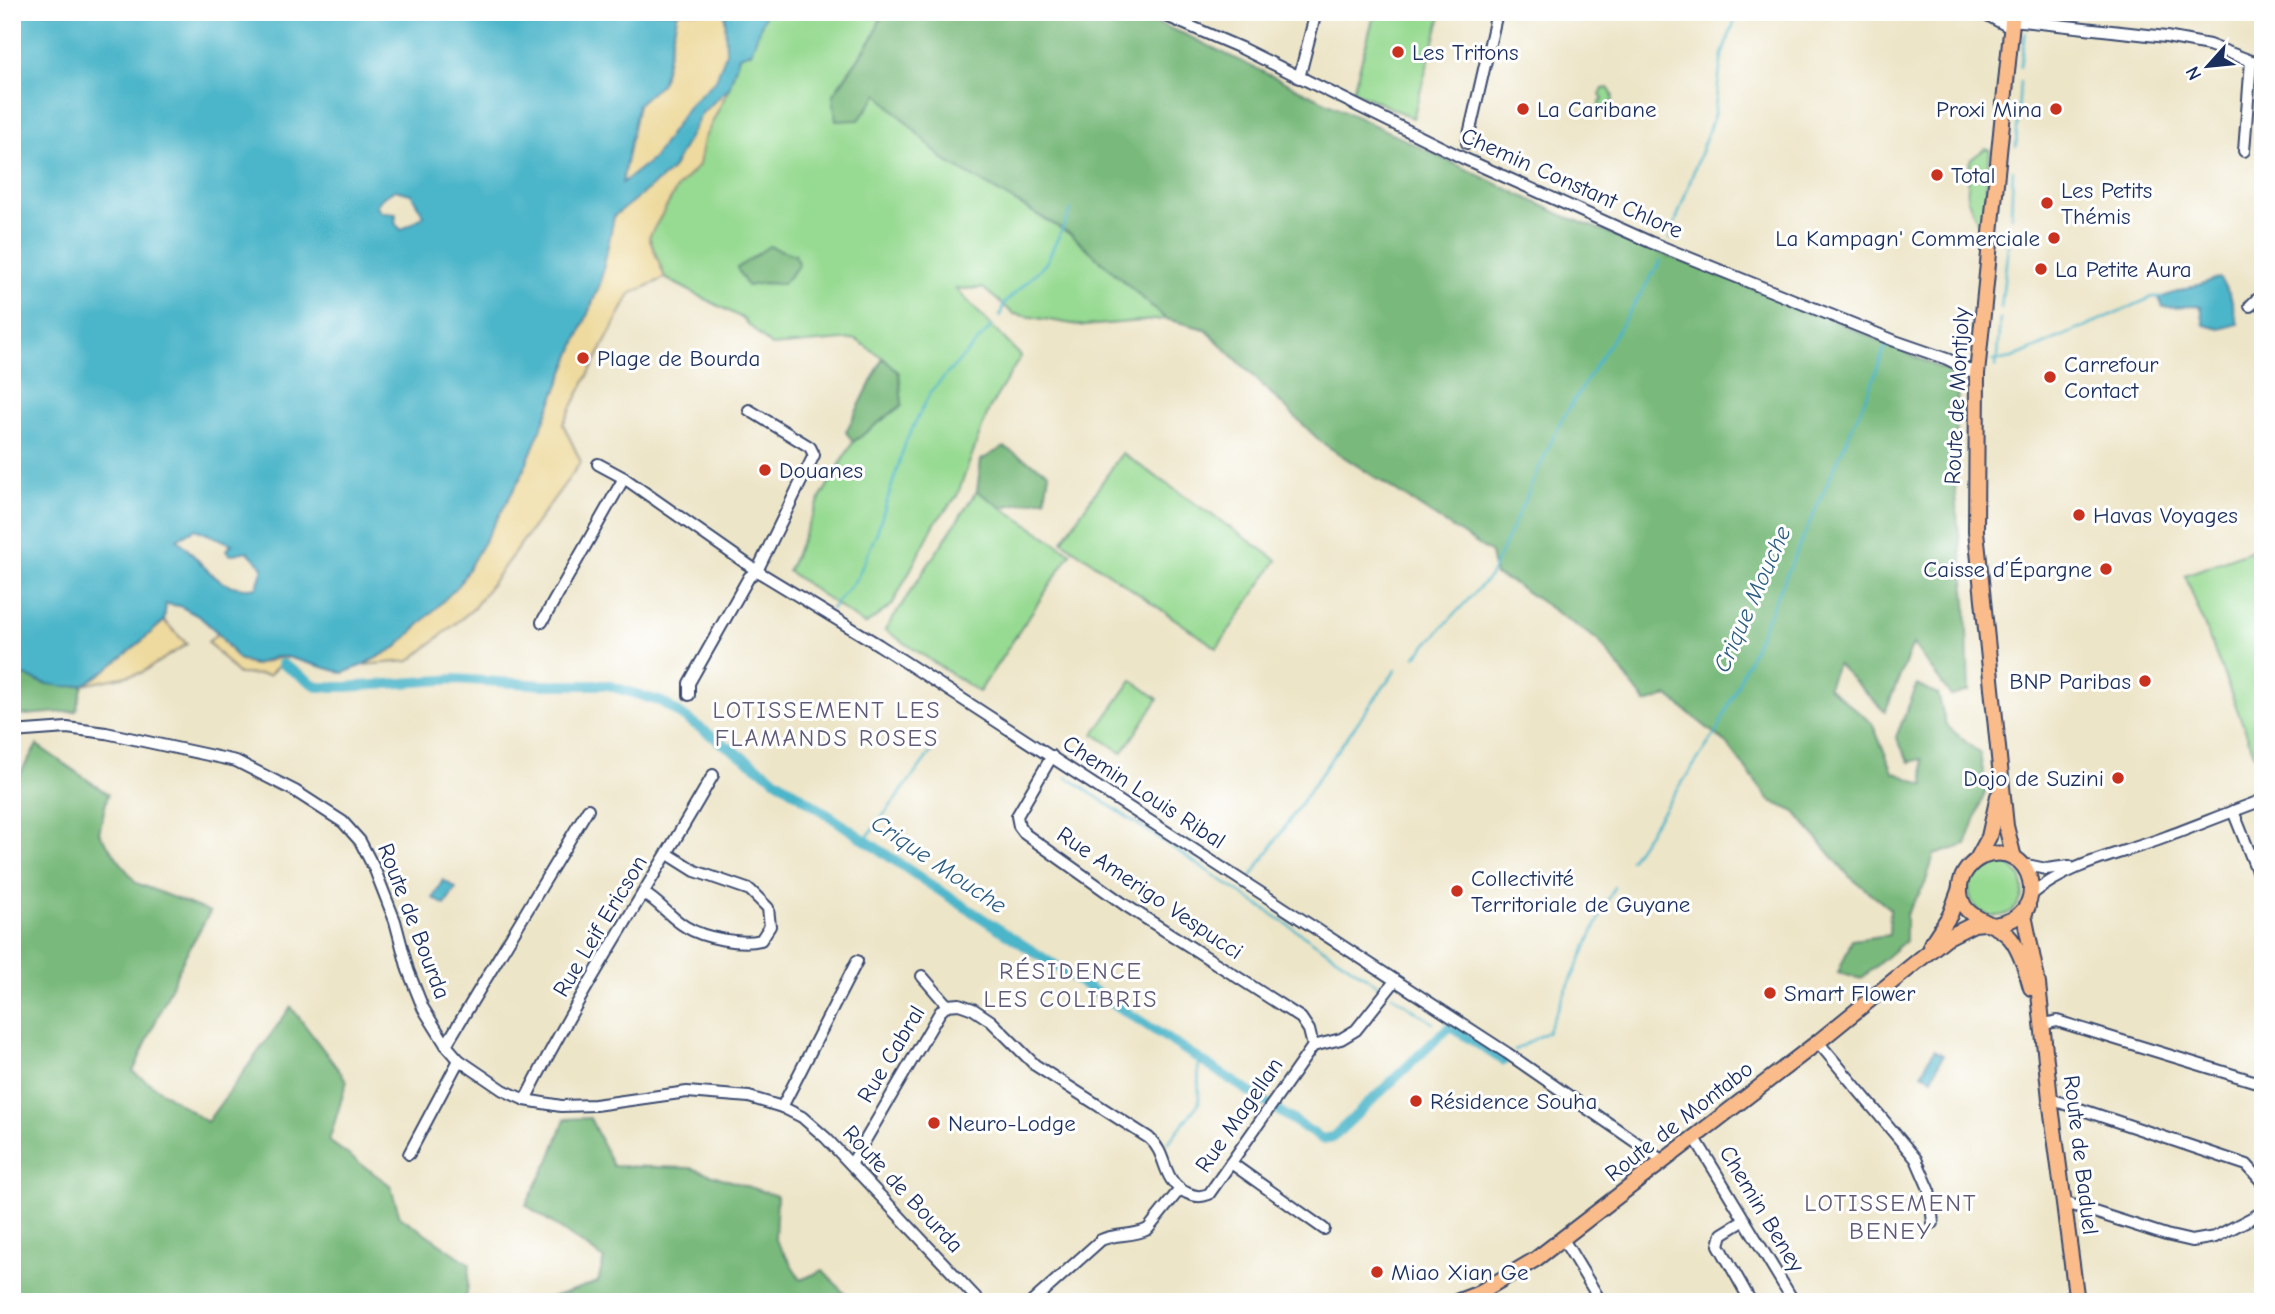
<svg xmlns="http://www.w3.org/2000/svg" width="2275" height="1314" font-family="'Comic Neue',sans-serif">
<style>
.green{fill:#97da92;stroke:#598478;stroke-width:2;fill-rule:evenodd}
.forest{fill:#79ba7c;stroke:#4a746d;stroke-width:2}
.sand{fill:#eeda9e;stroke:#84847e;stroke-width:2}
.water{fill:#4cb5c9;stroke:#347294;stroke-width:2;fill-rule:evenodd}
.lines{fill:none;stroke-linecap:round;stroke-linejoin:round}
.stream{stroke:#4cb5c9;stroke-width:2.5}
.canal{stroke:#4cb5c9;stroke-width:10}
.minor-casing{stroke:#3a4a6e;stroke-width:14}
.major-casing{stroke:#3a4a6e;stroke-width:18}
.minor{stroke:#fff;stroke-width:10}
.major{stroke:#fabc8b;stroke-width:14}
.poi-dot{fill:#c8321e;stroke:#fff;stroke-width:2.5}
.labels{text-anchor:middle;dominant-baseline:central;stroke-width:6;stroke-linejoin:round;paint-order:stroke}
.poi-label{font-size:23px;fill:#1b2f5e;stroke:#fff;text-anchor:start}
.street-label{font-size:23px;fill:#1b2f5e;stroke:#fff}
.water-label{font-size:24px;font-style:italic;fill:#2c5e83;stroke:#fff}
.neighbourhood-label{font-size:24px;letter-spacing:2px;fill:#605a78;stroke:#fff}
</style>
<rect width="100%" height="100%" fill="#fff"/>
<filter id="ink" filterUnits="userSpaceOnUse"><feTurbulence type="fractalNoise" baseFrequency=".0143" numOctaves="2"/><feDisplacementMap in="SourceGraphic" scale="14" xChannelSelector="R" yChannelSelector="G"/><feConvolveMatrix kernelMatrix="1 2 1 2 8 2 1 2 1" color-interpolation-filters="sRGB"/></filter>
<filter id="wash" filterUnits="userSpaceOnUse"><feTurbulence type="fractalNoise" baseFrequency=".00686" numOctaves="4" result="noise"/><feDisplacementMap in="SourceGraphic" scale="28" xChannelSelector="R" yChannelSelector="G"/><feGaussianBlur stdDeviation="1.57" result="paint"/><feColorMatrix in="noise" values="0 0 0 0 0 0 0 0 0 0 0 0 0 0 0 0 0 1.4 0 .05"/><feComposite in="paint" operator="in"/></filter>
<g filter="url(#wash)">
<rect width="100%" height="100%" fill="#ede5c8"/>
<g class="green">
<path d="M 766,12 L 883,12 L 874,36 L 833,94 L 878,94 L 944,160 L 1073,236 L 1166,319 L 1084,326 L 1014,314 L 983,288 L 956,289 L 1021,356 L 989,409 L 957,496 L 935,523 L 892,605 L 865,625 L 788,571 L 821,497 L 853,442 L 902,405 L 899,373 L 883,358 L 855,339 L 771,346 L 742,318 L 665,278 L 649,237 L 677,188 L 699,165 L 704,139 L 729,88 L 739,56 L 751,52 ZM 795,255 L 783,284 L 764,283 L 747,286 Z"/>
<polygon points="1375,12 1442,12 1413,118 1353,91"/>
<path d="M 1608,88 C 1615,96 1615,105 1604,110 L 1599,108 L 1599,103 L 1603,99 L 1600,94 L 1603,89 Z"/>
<polygon points="1986,148 1990,150 1982,232 1967,198 1970,160"/>
<polygon points="1122,453 1277,560 1217,648 1062,541"/>
<polygon points="977,491 1071,553 979,692 885,630"/>
<polygon points="2263,546 2263,776 2185,575"/>
<polygon points="1132,680 1158,699 1122,753 1094,734"/>
<circle cx="1996" cy="889" r="27"/>
</g>
<g class="forest">
<polygon points="883,12 1129,12 1184,34 1562,215 1819,314 1958,376 1955,495 1966,600 1969,691 1951,696 1913,644 1885,712 1837,664 1828,687 1872,723 1893,772 1925,785 1922,759 1909,762 1896,737 1917,685 1938,694 1946,725 1980,754 1986,789 1966,845 1934,855 1925,884 1906,915 1906,940 1861,979 1838,973 1852,940 1889,935 1890,909 1849,876 1795,812 1770,801 1727,744 1668,696 1646,703 1599,641 1513,583 1495,575 1491,553 1321,442 1205,329 1166,319 1071,234 944,160 878,94 859,120 836,121 833,95 874,36"/>
<polygon points="769,246 795,255 799,265 783,284 764,283 747,286 737,268"/>
<polygon points="883,358 899,373 902,405 853,442 846,432"/>
<polygon points="1004,447 1049,473 1045,499 1001,507 977,491 981,460"/>
<polygon points="12,670 44,684 83,685 76,711 12,716"/>
<polygon points="37,745 108,794 99,833 136,883 210,912 185,956 133,1072 207,1122 291,1007 347,1081 329,1141 390,1185 400,1216 470,1264 466,1302 12,1302 12,787"/>
<polygon points="590,1118 613,1166 691,1168 777,1196 775,1239 801,1280 823,1270 852,1302 537,1302 598,1282 604,1259 526,1205 550,1159 565,1119"/>
</g>
<g class="sand">
<polygon points="678,12 739,12 739,56 729,88 704,139 699,165 677,188 649,237 665,278 630,294 563,424 581,462 473,609 410,661 363,665 397,647 459,585 521,477 600,284 638,104 662,83"/>
<polygon points="164,621 187,644 141,673 83,685 138,644"/>
<path d="M 218,633 C 227,645 237,665 255,665 C 264,664 274,657 287,657 L 269,675 L 238,674 L 208,642 Z"/>
</g>
<g class="water">
<path d="M 12,12 L 678,12 L 662,83 L 638,104 L 622,183 L 653,159 L 690,104 L 716,80 L 726,53 L 725,12 L 766,12 L 751,52 L 739,56 L 729,88 L 702,113 L 671,171 L 614,216 L 600,284 L 521,477 L 459,585 L 397,647 L 363,665 L 343,673 L 287,657 L 275,657 L 255,665 L 238,659 L 218,633 L 200,617 L 180,606 L 166,604 L 164,621 C 150,634 96,682 81,685 C 56,690 34,680 12,670 L 12,616 L 19,612 L 18,583 L 12,581 ZM 395,190 L 411,194 L 424,216 L 401,230 L 395,223 L 396,214 L 381,212 L 376,206 L 382,198 ZM 195,529 L 232,544 L 226,550 L 230,555 L 247,551 L 263,567 L 257,587 C 216,594 203,561 177,539 Z"/>
<polygon points="2219,278 2230,294 2238,324 2220,329 2204,325 2201,306 2163,307 2159,298"/>
<polygon points="443,880 456,888 445,905 433,898"/>
<polygon points="1934,1050 1943,1055 1932,1078 1922,1073"/>
</g>
<g class="lines">
<g class="stream">
<polyline points="2028,14 2028,12"/>
<polyline points="2020,67 2025,33"/>
<polyline points="2016,146 2020,82"/>
<polyline points="2011,217 2013,170"/>
<polyline points="1669,240 1714,115 1722,55 1738,12"/>
<polyline points="2001,308 2009,237"/>
<polyline points="1000,316 1004,304 1046,263 1071,210"/>
<polyline points="1993,361 2012,358 2153,297 2162,297"/>
<polyline points="1996,368 2000,319"/>
<polyline points="831,609 857,578 877,532 906,441 931,391 992,326"/>
<polyline points="1415,657 1490,576 1560,423 1661,261"/>
<polyline points="1067,777 1381,987"/>
<polyline points="865,840 931,752"/>
<polyline points="1630,860 1717,731 1873,381 1884,349 1890,344"/>
<polyline points="1251,877 1331,759 1396,670"/>
<polyline points="1392,995 1433,1023"/>
<polyline points="1515,1050 1547,1032 1614,887"/>
<polyline points="1168,1143 1199,1103 1198,1058"/>
</g>
<polyline class="canal" points="282,664 318,687 346,687 456,679 545,685 607,685 662,702 928,883 1322,1139 1333,1137 1450,1026 1504,1061"/>
</g>
</g>
<g filter="url(#ink)">
<g class="lines">
<defs>
<g id="minor">
<polyline points="1157,12 1241,48 1463,158 1650,242 1895,341 1947,359 1977,374"/>
<polyline points="1982,12 2011,28"/>
<polyline points="2012,20 2166,37 2209,45 2251,61 2263,62"/>
<polyline points="1299,78 1316,12"/>
<polyline points="1467,143 1496,17"/>
<polyline points="2244,151 2251,61"/>
<polyline points="2250,306 2256,300 2263,298"/>
<polyline points="598,464 624,478 757,571 879,645 1507,1053 1663,1161"/>
<polyline points="542,622 624,478"/>
<polyline points="689,695 689,683 749,577 757,571 814,455 810,447 749,410"/>
<polyline points="12,732 67,728 106,733 236,761 295,791 343,822 360,841 375,870 395,921 408,970 423,1008 446,1045 459,1060 503,1090 525,1100 561,1106 595,1105 687,1092 749,1097 782,1107 802,1117 826,1138 980,1302"/>
<polyline points="1052,756 1017,816 1019,826 1025,834 1125,905 1301,1018 1309,1030 1313,1046"/>
<polyline points="2233,811 2263,886"/>
<polyline points="2022,864 2046,869 2069,866"/>
<path d="M 643,893 C 660,902 670,918 686,927 C 704,938 741,945 761,940 L 770,926 L 768,908 L 750,890 L 695,871 L 668,854"/>
<path d="M 2031,895 C 2071,862 2119,855 2166,837 C 2198,825 2230,812 2263,800"/>
<path d="M 922,976 L 947,1005 L 959,1004 L 973,1009 L 991,1021 L 1035,1065 L 1149,1138 C 1169,1155 1160,1180 1187,1193 C 1196,1197 1201,1197 1209,1194 L 1313,1046 L 1341,1039 L 1356,1030 L 1395,981"/>
<polyline points="2041,1025 2057,1021 2263,1084"/>
<polyline points="1818,1042 1916,1159 1929,1189 1933,1223"/>
<polyline points="446,1045 588,809"/>
<polyline points="2050,1099 2247,1165 2263,1183"/>
<path d="M 525,1100 C 581,988 651,884 713,775"/>
<polyline points="782,1107 857,961"/>
<polyline points="1695,1138 1794,1302"/>
<polyline points="409,1154 459,1060"/>
<polyline points="852,1163 940,1012 947,1005"/>
<polyline points="1231,1163 1324,1229"/>
<polyline points="2063,1202 2166,1235 2192,1241 2215,1237 2263,1212"/>
<polyline points="1745,1220 1722,1234 1719,1245 1751,1302"/>
<polyline points="1563,1239 1601,1302"/>
<path d="M 1032,1302 L 1101,1240 C 1116,1233 1133,1237 1148,1229 L 1180,1189"/>
<polyline points="2061,1302 2077,1291"/>
</g>
<g id="major">
<polyline points="2013,12 1977,374 1976,531 2006,826 2014,858"/>
<polyline points="1977,859 1989,837 1998,796"/>
<polyline points="2028,906 2024,915 2038,984 2050,1099 2077,1302"/>
<path d="M 1994,925 C 2055,917 2033,836 1982,857 C 1971,862 1962,873 1960,885 C 1957,923 1995,918 2011,939 C 2021,952 2027,973 2031,988"/>
<polyline points="1931,944 1950,915 1960,888"/>
<polyline points="1456,1302 1477,1294 1536,1259 1818,1042 1946,938 1974,924 1984,923"/>
</g>
</defs>
<use href="#minor" class="minor-casing"/>
<use href="#major" class="major-casing"/>
<use href="#minor" class="minor"/>
<use href="#major" class="major"/>
</g>
</g>
<g class="poi-dot">
<circle cx="1398" cy="52" r="7"/>
<circle cx="1523" cy="109" r="7"/>
<circle cx="2056" cy="109" r="7"/>
<circle cx="1937" cy="175" r="7"/>
<circle cx="2047" cy="203" r="7"/>
<circle cx="2054" cy="238" r="7"/>
<circle cx="2041" cy="269" r="7"/>
<circle cx="583" cy="358" r="7"/>
<circle cx="2050" cy="377" r="7"/>
<circle cx="765" cy="470" r="7"/>
<circle cx="2079" cy="515" r="7"/>
<circle cx="2106" cy="569" r="7"/>
<circle cx="2145" cy="681" r="7"/>
<circle cx="2118" cy="778" r="7"/>
<circle cx="1457" cy="891" r="7"/>
<circle cx="1770" cy="993" r="7"/>
<circle cx="1416" cy="1101" r="7"/>
<circle cx="934" cy="1123" r="7"/>
<circle cx="1377" cy="1272" r="7"/>
</g>
<g class="labels">
<g class="poi-label">
<text x="1412" y="52">Les Tritons</text>
<text x="1537" y="109">La Caribane</text>
<text x="2042" y="109" text-anchor="end">Proxi Mina</text>
<text x="1951" y="175">Total</text>
<text x="2061" y="190">Les Petits<tspan x="2061" dy="26">Thémis</tspan></text>
<text x="2040" y="238" text-anchor="end">La Kampagn' Commerciale</text>
<text x="2055" y="269">La Petite Aura</text>
<text x="597" y="358">Plage de Bourda</text>
<text x="2064" y="364">Carrefour<tspan x="2064" dy="26">Contact</tspan></text>
<text x="779" y="470">Douanes</text>
<text x="2093" y="515">Havas Voyages</text>
<text x="2092" y="569" text-anchor="end">Caisse d’Épargne</text>
<text x="2131" y="681" text-anchor="end">BNP Paribas</text>
<text x="2104" y="778" text-anchor="end">Dojo de Suzini</text>
<text x="1471" y="878">Collectivité<tspan x="1471" dy="26">Territoriale de Guyane</tspan></text>
<text x="1784" y="993">Smart Flower</text>
<text x="1430" y="1101">Résidence Souha</text>
<text x="948" y="1123">Neuro-Lodge</text>
<text x="1391" y="1272">Miao Xian Ge</text>
</g>
<g class="street-label">
<text transform="translate(1572 183) rotate(24)">Chemin Constant Chlore</text>
<text transform="translate(1957 396) rotate(-87)">Route de Montjoly</text>
<text transform="translate(1144 792) rotate(33)">Chemin Louis Ribal</text>
<text transform="translate(1150 893) rotate(34)">Rue Amerigo Vespucci</text>
<text transform="translate(414 921) rotate(69)">Route de Bourda</text>
<text transform="translate(600 926) rotate(-59)">Rue Leif Ericson</text>
<text transform="translate(891 1054) rotate(-59)">Rue Cabral</text>
<text transform="translate(1239 1115) rotate(-55)">Rue Magellan</text>
<text transform="translate(1679 1121) rotate(-38)">Route de Montabo</text>
<text transform="translate(2081 1155) rotate(83)">Route de Baduel</text>
<text transform="translate(903 1189) rotate(47)">Route de Bourda</text>
<text transform="translate(1762 1209) rotate(59)">Chemin Beney</text>
</g>
<g class="water-label">
<text transform="translate(1752 599) rotate(-66)">Crique Mouche</text>
<text transform="translate(939 864) rotate(34)">Crique Mouche</text>
</g>
<g class="neighbourhood-label">
<text x="827" y="710">LOTISSEMENT LES<tspan x="827" dy="28">FLAMANDS ROSES</tspan></text>
<text x="1071" y="971">RÉSIDENCE<tspan x="1071" dy="28">LES COLIBRIS</tspan></text>
<text x="1891" y="1203">LOTISSEMENT<tspan x="1891" dy="28">BENEY</tspan></text>
</g>
</g>
<rect width="2275" height="1314" fill="none" stroke="#fff" stroke-width="42"/>
<g transform="translate(2208 66) rotate(243)" stroke="#ffffff" stroke-width="5" paint-order="stroke">
<path d="M0-5L12 26L0 18L-12 26Z" fill="#1b2f5e"/>
<text y="-10" font-size="19" font-weight="bold" text-anchor="middle" fill="#1b2f5e">N</text>
</g>
</svg>
